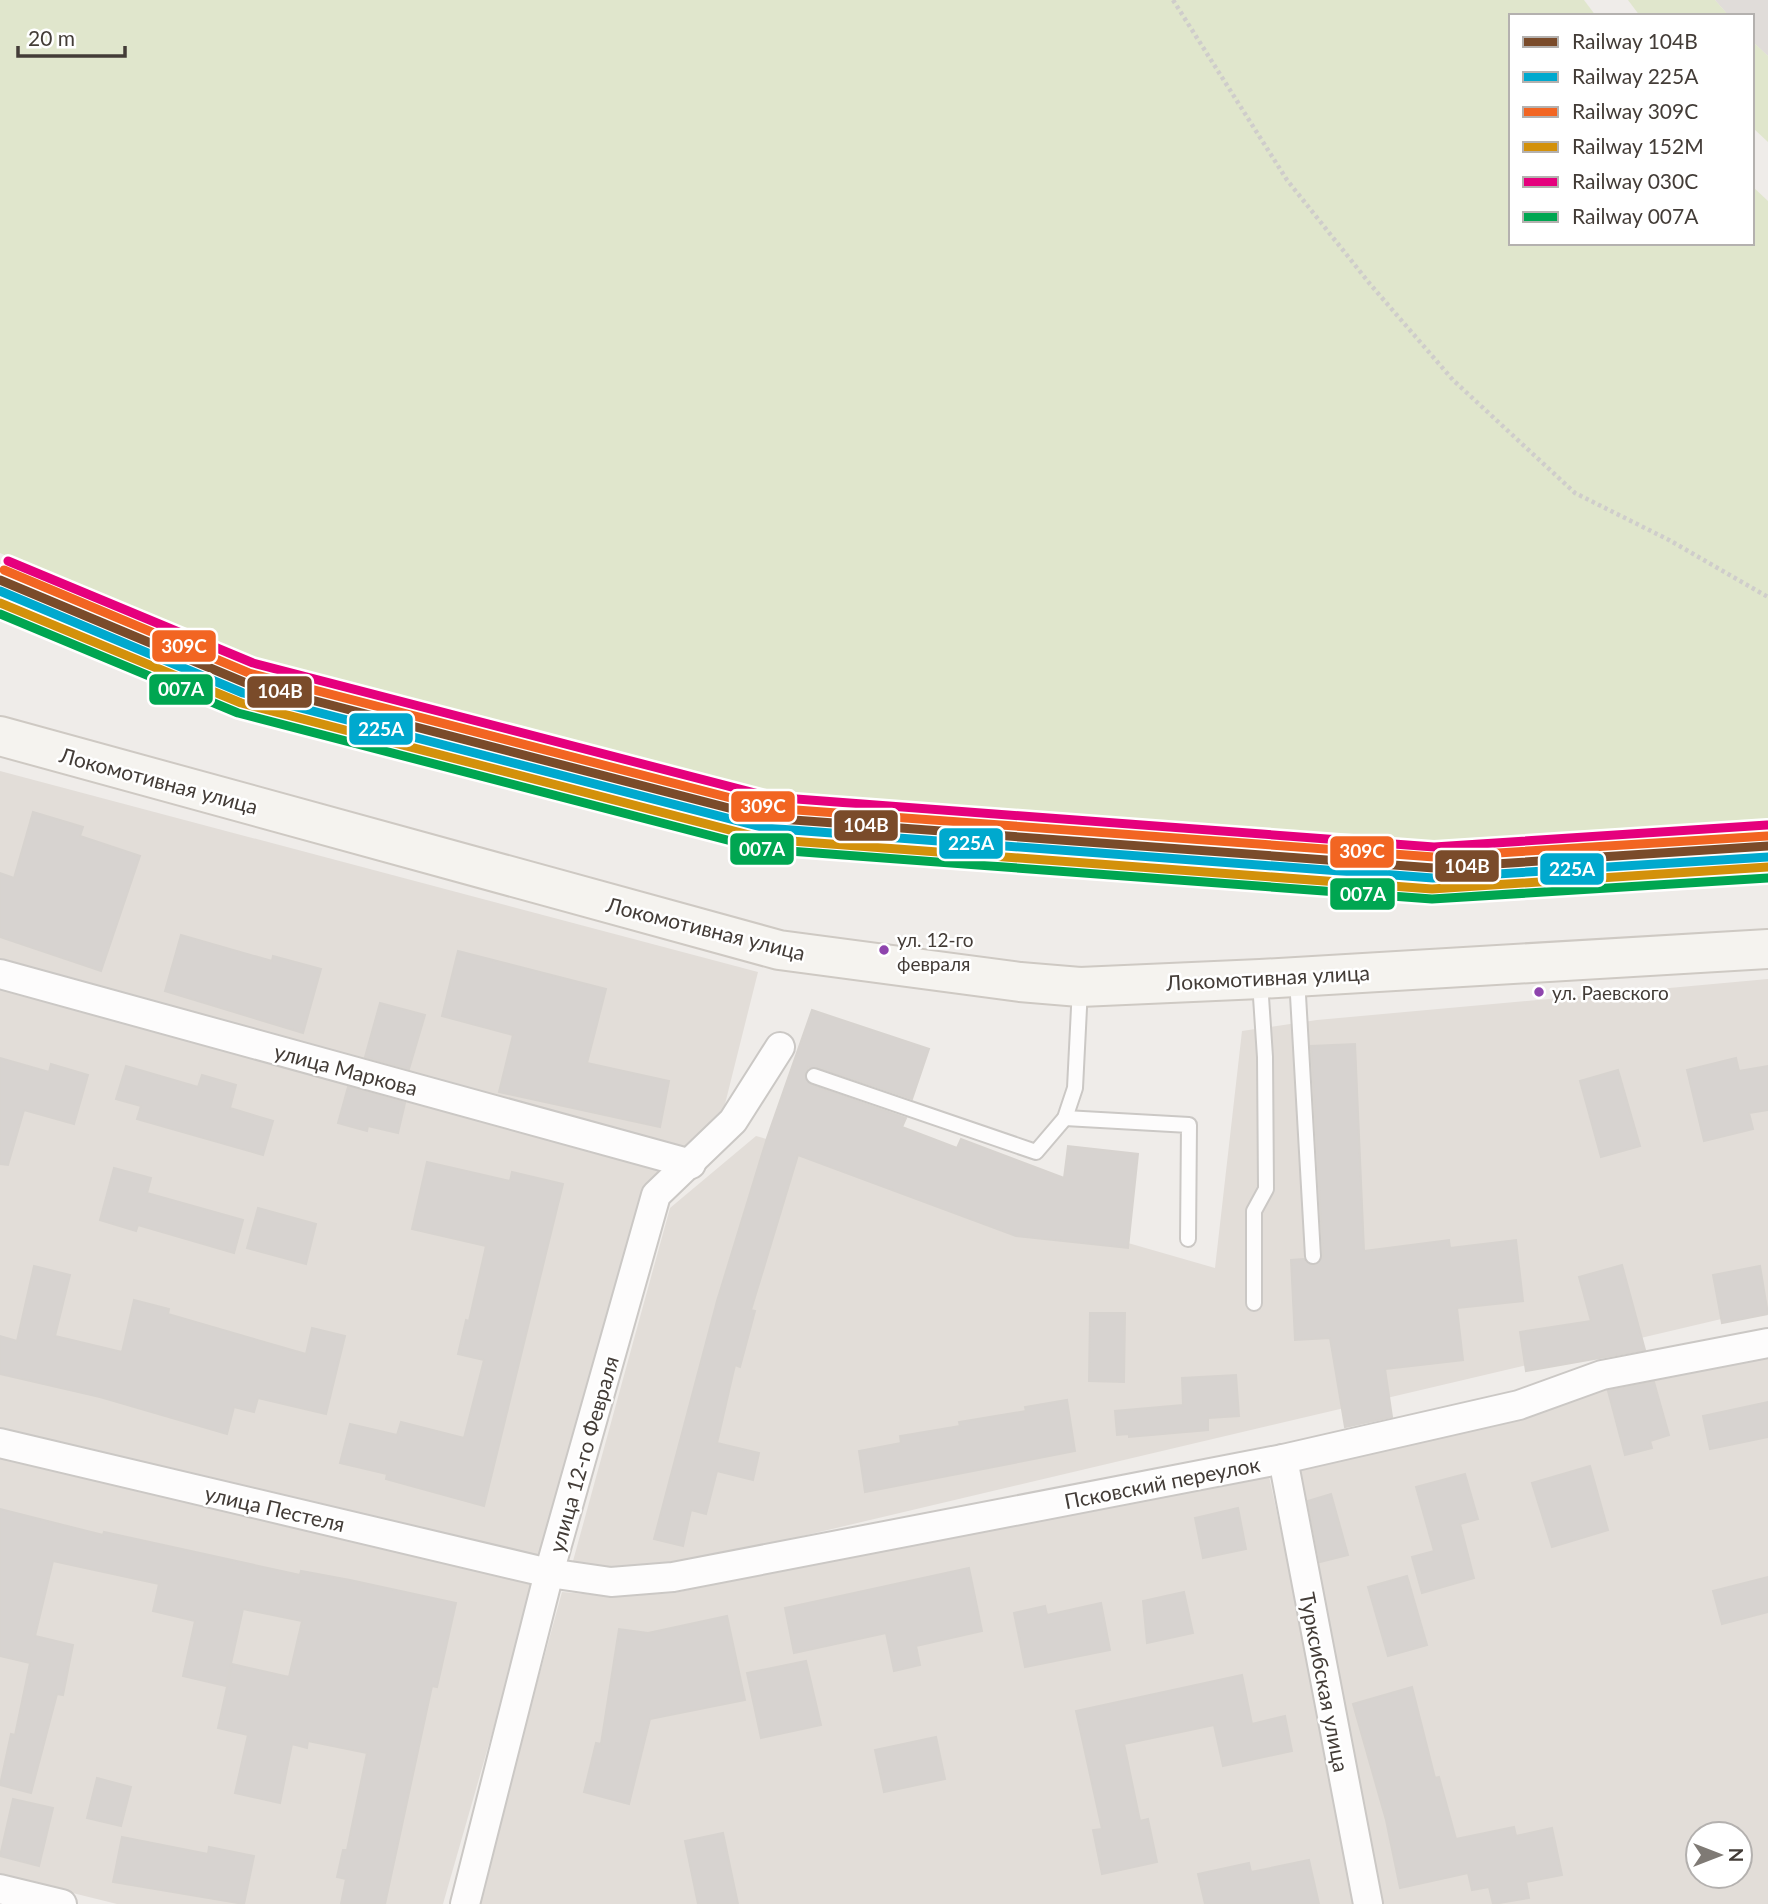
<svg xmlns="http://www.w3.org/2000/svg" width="1768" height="1904" font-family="Lato,sans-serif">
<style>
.residential{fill:#e2ddd8;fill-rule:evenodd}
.industrial{fill:#e0dcd9}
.green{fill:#e0e6cc}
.building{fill:#d7d3d0;stroke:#d7d3cf;stroke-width:2}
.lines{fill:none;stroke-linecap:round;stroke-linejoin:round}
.lane-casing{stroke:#cbc8c5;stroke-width:18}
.street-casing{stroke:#cbc8c5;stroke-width:32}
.secondary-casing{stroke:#cec9c3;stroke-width:42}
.path{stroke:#cfcdcb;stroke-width:4.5;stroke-dasharray:3.5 3.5;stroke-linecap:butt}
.lane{stroke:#fdfcfc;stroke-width:14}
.street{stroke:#fdfcfc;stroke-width:28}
.secondary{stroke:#f5f3ef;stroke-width:38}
.rail-1-casing{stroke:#fff;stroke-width:14}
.rail-2-casing{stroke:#fff;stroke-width:14}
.rail-3-casing{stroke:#fff;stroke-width:14}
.rail-4-casing{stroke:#fff;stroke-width:14}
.rail-5-casing{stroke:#fff;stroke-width:14}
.rail-6-casing{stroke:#fff;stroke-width:14}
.rail-1{stroke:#7a4b2a;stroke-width:9}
.rail-2{stroke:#00a9ce;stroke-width:9}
.rail-3{stroke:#f26522;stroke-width:9}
.rail-4{stroke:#d3910b;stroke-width:9}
.rail-5{stroke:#e5007d;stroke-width:9}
.rail-6{stroke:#00a651;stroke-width:9}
.bus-dot{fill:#8e44ad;stroke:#fff;stroke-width:2.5}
.labels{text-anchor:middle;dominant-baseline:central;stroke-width:5;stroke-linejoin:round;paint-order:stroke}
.bus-label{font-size:19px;fill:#433c37;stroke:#fff;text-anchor:start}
.street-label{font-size:21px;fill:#433c37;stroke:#fff}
.line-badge{stroke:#fff;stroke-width:2.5}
.badge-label{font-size:19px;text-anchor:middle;font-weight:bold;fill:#fff}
</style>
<rect width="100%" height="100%" fill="#efece9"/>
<g class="residential">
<polygon points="0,771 758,972 722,1116 683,1150 0,962"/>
<polygon points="1768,979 1768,1308 671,1567 616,1569 573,1561 670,1208 756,1136 1215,1268 1242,1031 1317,1020"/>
<polygon points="0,984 664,1167 647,1182 544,1560 0,1434"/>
<path d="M 1768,1353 L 1768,1904 L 1383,1904 L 1287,1462 ZM 1698,1834 L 1740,1834 L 1740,1876 L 1698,1876 Z"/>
<polygon points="0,1458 536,1580 443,1904 117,1904 0,1875"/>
<polygon points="1267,1467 1362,1904 477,1904 562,1592 610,1596 674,1593"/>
</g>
<polygon class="industrial" points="1715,0 1768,0 1768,56 1752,41 1752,16 1729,16"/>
<g class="green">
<polygon points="0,0 1584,0 1596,16 1511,16 1511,243 1752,243 1752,186 1768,201 1768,827 1464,842 1137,832 761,793 433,715 246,662 0,553"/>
<polygon points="1628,0 1715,0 1729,16 1640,16"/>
<polygon points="1752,41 1768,56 1768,142 1752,127"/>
</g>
<g class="building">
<polygon points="33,812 83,827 80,836 140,856 101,971 0,937 0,873 14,878"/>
<polygon points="181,935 272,961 273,956 321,969 303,1033 165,991"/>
<polygon points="458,951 606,989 587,1063 669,1081 660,1127 499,1092 513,1035 442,1016"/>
<polygon points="380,1003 425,1015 409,1069 365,1057"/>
<polygon points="812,1010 929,1049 912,1099 817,1067 808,1068 805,1074 811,1085 906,1118 902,1127 957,1148 961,1139 1064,1178 1068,1146 1138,1154 1128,1248 1016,1236 798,1155 751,1310 755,1311 740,1367 735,1365 717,1443 759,1453 753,1480 717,1471 706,1514 691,1510 683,1546 654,1539 717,1301 767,1138"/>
<polygon points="1355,1044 1364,1251 1449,1240 1450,1248 1516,1240 1523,1301 1457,1308 1463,1360 1385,1369 1392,1417 1345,1427 1330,1338 1295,1340 1291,1260 1304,1259 1314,1265 1323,1256 1311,1046"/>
<polygon points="0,1058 49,1072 51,1064 88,1075 74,1124 24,1110 8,1165 0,1164"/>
<polygon points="1736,1058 1739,1071 1768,1066 1768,1110 1749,1113 1753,1129 1704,1141 1687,1070"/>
<polygon points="126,1066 198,1087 202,1075 236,1085 230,1108 273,1121 263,1155 137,1119 141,1106 116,1099"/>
<polygon points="1618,1070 1640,1146 1601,1157 1580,1081"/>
<polygon points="348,1087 405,1103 398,1133 368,1126 367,1131 338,1123"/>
<polygon points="427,1162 510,1181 512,1172 563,1184 484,1506 386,1479 387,1474 340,1463 350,1424 397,1435 401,1422 464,1438 484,1360 458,1354 466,1320 469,1321 486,1246 412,1229"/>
<polygon points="114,1168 151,1178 147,1193 243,1220 234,1253 138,1225 136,1231 100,1220"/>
<polygon points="258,1208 316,1224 306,1264 247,1248"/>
<polygon points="1622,1265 1645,1350 1526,1371 1520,1332 1591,1321 1579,1277"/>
<polygon points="34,1266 70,1275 55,1336 122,1352 134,1300 169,1309 168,1314 306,1354 312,1328 345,1336 326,1414 258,1398 254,1412 234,1407 227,1434 100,1397 0,1374 0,1336 17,1341"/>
<polygon points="1760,1266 1768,1314 1722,1323 1713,1275"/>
<polygon points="1090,1313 1125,1313 1124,1382 1089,1381"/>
<polygon points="1236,1375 1239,1416 1208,1418 1208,1430 1129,1437 1129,1434 1117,1435 1115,1411 1183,1405 1182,1378"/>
<polygon points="1654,1382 1669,1435 1650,1441 1652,1448 1625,1455 1608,1391"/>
<polygon points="1067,1400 1075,1451 865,1492 859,1451 901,1443 900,1436 960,1426 959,1422 1026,1411 1025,1407"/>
<polygon points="1768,1402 1768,1437 1710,1449 1703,1416"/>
<polygon points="1590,1466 1608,1530 1552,1547 1532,1483"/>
<polygon points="1465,1474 1478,1519 1460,1524 1474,1578 1422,1593 1412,1557 1434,1551 1416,1487"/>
<polygon points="1331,1494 1348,1555 1320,1562 1308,1501"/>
<polygon points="1238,1508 1246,1549 1203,1558 1195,1518"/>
<polygon points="0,1509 103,1535 104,1532 300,1575 301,1571 350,1580 456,1603 437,1687 432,1686 385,1904 341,1904 346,1879 337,1877 343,1850 347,1850 367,1753 308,1741 307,1748 292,1744 280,1803 235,1793 248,1735 218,1728 232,1664 289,1677 302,1621 243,1609 226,1686 183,1676 195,1621 153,1611 159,1584 53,1561 35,1636 73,1645 63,1695 57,1694 31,1793 0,1785 11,1734 15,1735 30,1663 0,1656"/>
<polygon points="969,1568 982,1631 916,1646 920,1665 894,1671 886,1633 794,1653 785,1608"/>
<polygon points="1407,1576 1427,1645 1388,1656 1368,1587"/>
<polygon points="1768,1577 1768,1612 1722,1624 1713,1591"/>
<polygon points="1184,1592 1193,1633 1147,1643 1143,1601"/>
<polygon points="1101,1603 1110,1650 1025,1667 1014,1613 1045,1606 1047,1615"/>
<polygon points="727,1616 745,1700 650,1719 629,1804 584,1792 596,1743 601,1744 619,1629 648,1633"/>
<polygon points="806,1661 821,1725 761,1738 747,1673"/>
<polygon points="1242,1675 1252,1724 1285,1716 1292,1751 1223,1766 1214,1725 1124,1744 1140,1821 1148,1819 1157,1862 1102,1874 1093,1830 1102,1829 1076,1711"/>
<polygon points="1412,1687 1435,1778 1439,1777 1456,1839 1514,1827 1516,1836 1552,1828 1562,1875 1526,1882 1529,1898 1493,1904 1489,1887 1472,1890 1468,1873 1400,1888 1386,1820 1353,1704"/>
<polygon points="936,1737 945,1779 884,1792 875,1750"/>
<polygon points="97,1778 131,1787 121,1826 87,1818"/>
<polygon points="13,1799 53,1808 39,1866 0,1856"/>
<polygon points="723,1833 738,1904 698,1904 685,1841"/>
<polygon points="122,1837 208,1854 209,1847 254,1856 244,1904 113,1882"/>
<polygon points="1309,1860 1319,1904 1205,1904 1198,1874 1249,1863 1251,1872"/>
</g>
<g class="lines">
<defs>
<g id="lane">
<polyline points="1297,978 1313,1256"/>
<polyline points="814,1076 1036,1152 1065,1118 1075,1088 1080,988"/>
<polyline points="1065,1118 1189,1125 1188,1239"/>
<polyline points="1254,1303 1254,1211 1266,1189 1265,1057 1260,982"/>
</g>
<g id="street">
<polyline points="0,974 691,1164"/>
<polyline points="0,1443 549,1573 611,1582 673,1577 1283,1459 1519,1405 1602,1375 1768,1343"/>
<polyline points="1283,1459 1368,1904"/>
<polyline points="0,1889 62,1904"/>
<polyline points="465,1904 549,1573 656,1195 733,1121 780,1047"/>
</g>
<polyline id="secondary" points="0,736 779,950 1020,982 1080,987 1260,979 1768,949"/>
</defs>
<use href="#lane" class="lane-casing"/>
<use href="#street" class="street-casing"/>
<use href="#secondary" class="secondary-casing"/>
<polyline class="path" points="1173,0 1287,180 1370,284 1453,380 1575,493 1669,540 1768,597"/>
<use href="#lane" class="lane"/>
<use href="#street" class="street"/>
<use href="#secondary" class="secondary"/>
<defs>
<polyline id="rail-1" points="0,580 246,683 767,818 1434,868 1768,846"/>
<polyline id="rail-2" points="0,591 243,693 765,828 1433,878 1768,857"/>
<polyline id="rail-3" points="4,570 249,673 769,808 1434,857 1767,836"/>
<polyline id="rail-4" points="0,603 241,703 764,839 1432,889 1768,867"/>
<polyline id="rail-5" points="8,561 253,663 770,797 1434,847 1767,825"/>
<polyline id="rail-6" points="0,614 238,713 762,849 1432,899 1768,878"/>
</defs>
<use href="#rail-1" class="rail-1-casing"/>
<use href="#rail-2" class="rail-2-casing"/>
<use href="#rail-3" class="rail-3-casing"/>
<use href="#rail-4" class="rail-4-casing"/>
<use href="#rail-5" class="rail-5-casing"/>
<use href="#rail-6" class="rail-6-casing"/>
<use href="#rail-1" class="rail-1"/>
<use href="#rail-2" class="rail-2"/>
<use href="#rail-3" class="rail-3"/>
<use href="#rail-4" class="rail-4"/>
<use href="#rail-5" class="rail-5"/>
<use href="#rail-6" class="rail-6"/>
</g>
<g class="bus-dot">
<circle cx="884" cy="950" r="6"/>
<circle cx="1539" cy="992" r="6"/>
</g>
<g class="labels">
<g class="bus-label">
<text x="897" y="939">ул. 12-го<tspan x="897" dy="24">февраля</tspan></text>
<text x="1552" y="992">ул. Раевского</text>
</g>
<g class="street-label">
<text transform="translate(159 780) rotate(15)">Локомотивная улица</text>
<text transform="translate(706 928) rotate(14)">Локомотивная улица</text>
<text transform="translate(1268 977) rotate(-3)">Локомотивная улица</text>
<text transform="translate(346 1069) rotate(15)">улица Маркова</text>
<text transform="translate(583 1454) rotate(-74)">улица 12-го Февраля</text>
<text transform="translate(1162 1482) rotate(-11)">Псковский переулок</text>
<text transform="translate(275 1508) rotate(13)">улица Пестеля</text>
<text transform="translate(1325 1682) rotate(79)">Турксибская улица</text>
</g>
</g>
<g class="line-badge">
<rect x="151" y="629" width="66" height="34" rx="7" fill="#f26522"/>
<rect x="148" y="673" width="66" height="33" rx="7" fill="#00a651"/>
<rect x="246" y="675" width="67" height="34" rx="7" fill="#7a4b2a"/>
<rect x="348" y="712" width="66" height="34" rx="7" fill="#00a9ce"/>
<rect x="730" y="790" width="66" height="33" rx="7" fill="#f26522"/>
<rect x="833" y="809" width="66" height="33" rx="7" fill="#7a4b2a"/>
<rect x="938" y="827" width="66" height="33" rx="7" fill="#00a9ce"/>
<rect x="729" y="832" width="66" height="34" rx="7" fill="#00a651"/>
<rect x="1329" y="835" width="66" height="34" rx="7" fill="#f26522"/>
<rect x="1434" y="849" width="66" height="34" rx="7" fill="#7a4b2a"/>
<rect x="1539" y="852" width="66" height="34" rx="7" fill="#00a9ce"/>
<rect x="1329" y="877" width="67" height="34" rx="7" fill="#00a651"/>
</g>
<g class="badge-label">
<text x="184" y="653">309С</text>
<text x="181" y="696">007А</text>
<text x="280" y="698">104В</text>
<text x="381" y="736">225А</text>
<text x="763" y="813">309С</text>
<text x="866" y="832">104В</text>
<text x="971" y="850">225А</text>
<text x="762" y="856">007А</text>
<text x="1362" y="858">309С</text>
<text x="1467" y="873">104В</text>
<text x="1572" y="876">225А</text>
<text x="1363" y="901">007А</text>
</g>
<rect x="1509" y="14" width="245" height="231" fill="#ffffff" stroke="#b4b1af" stroke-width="2"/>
<rect x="1523" y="37" width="35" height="10" fill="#7a4b2a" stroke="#b4b1af" stroke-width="2"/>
<text x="1572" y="49" font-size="21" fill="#433c37">Railway 104В</text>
<rect x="1523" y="72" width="35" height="10" fill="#00a9ce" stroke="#b4b1af" stroke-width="2"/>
<text x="1572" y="84" font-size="21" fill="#433c37">Railway 225А</text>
<rect x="1523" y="107" width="35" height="10" fill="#f26522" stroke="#b4b1af" stroke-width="2"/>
<text x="1572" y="119" font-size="21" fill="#433c37">Railway 309С</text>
<rect x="1523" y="142" width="35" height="10" fill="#d3910b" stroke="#b4b1af" stroke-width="2"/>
<text x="1572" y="154" font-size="21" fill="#433c37">Railway 152М</text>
<rect x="1523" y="177" width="35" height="10" fill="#e5007d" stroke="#b4b1af" stroke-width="2"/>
<text x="1572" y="189" font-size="21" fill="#433c37">Railway 030C</text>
<rect x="1523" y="212" width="35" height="10" fill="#00a651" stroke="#b4b1af" stroke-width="2"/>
<text x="1572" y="224" font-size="21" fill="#433c37">Railway 007А</text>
<g transform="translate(1719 1855) rotate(90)"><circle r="33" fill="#ffffff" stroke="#b4b1af" stroke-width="2"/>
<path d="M0-5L12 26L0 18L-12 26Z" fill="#7f7a75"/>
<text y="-10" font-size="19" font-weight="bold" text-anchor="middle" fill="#433c37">N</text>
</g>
<path d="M18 46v10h107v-10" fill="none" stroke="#433c37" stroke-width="3.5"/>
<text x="28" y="46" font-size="21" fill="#433c37" stroke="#ffffff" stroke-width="5" paint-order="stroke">20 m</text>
</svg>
